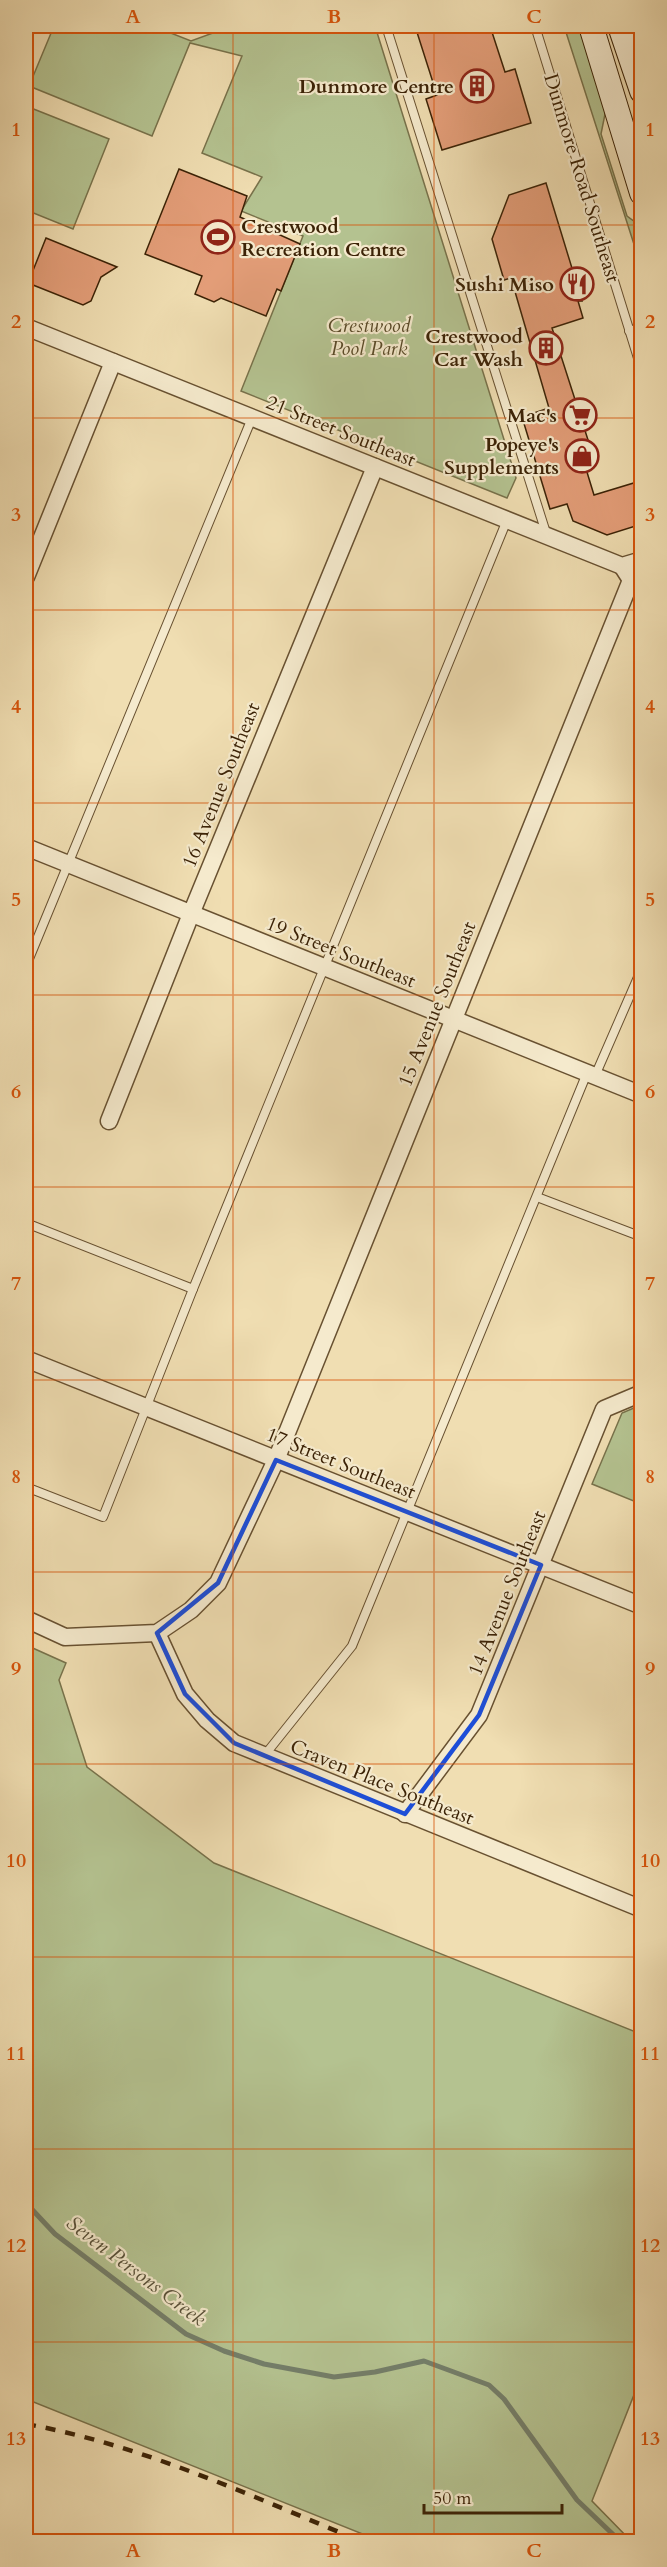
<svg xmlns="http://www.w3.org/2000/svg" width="667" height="2567" font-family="Cardo,serif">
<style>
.green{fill:#b4c290;stroke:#78724b;stroke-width:1.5}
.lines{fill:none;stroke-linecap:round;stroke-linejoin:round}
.stream{stroke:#747e69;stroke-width:5}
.building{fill:#e49e79;stroke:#3b2206;stroke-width:1.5}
.service-casing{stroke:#685131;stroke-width:10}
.minor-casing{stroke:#685131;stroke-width:19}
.secondary-casing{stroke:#3b2206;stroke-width:26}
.service{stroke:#f5eacd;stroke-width:8}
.minor{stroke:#f5eacd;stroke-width:16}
.secondary{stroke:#f5eacd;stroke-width:24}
.rail{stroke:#3b2206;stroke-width:4.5;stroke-dasharray:10 10;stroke-linecap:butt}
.marked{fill:none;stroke:#1d4ed8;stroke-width:4.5;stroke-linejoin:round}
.grid{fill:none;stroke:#d7540b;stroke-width:1.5;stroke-opacity:0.55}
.labels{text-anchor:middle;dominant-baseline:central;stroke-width:4.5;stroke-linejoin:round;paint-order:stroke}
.poi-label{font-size:20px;font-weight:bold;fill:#3b2206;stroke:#f5eacd;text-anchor:end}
.street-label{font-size:20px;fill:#3b2206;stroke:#f5eacd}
.park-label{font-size:20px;font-style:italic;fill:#594a28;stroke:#f5eacd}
.water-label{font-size:21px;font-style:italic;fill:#585038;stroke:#f5eacd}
.neatline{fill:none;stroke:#d7540b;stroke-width:2}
.grid-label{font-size:20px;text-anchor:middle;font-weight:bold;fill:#d7540b}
</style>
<rect width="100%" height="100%" fill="#f0deb2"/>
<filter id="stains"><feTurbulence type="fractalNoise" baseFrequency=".00333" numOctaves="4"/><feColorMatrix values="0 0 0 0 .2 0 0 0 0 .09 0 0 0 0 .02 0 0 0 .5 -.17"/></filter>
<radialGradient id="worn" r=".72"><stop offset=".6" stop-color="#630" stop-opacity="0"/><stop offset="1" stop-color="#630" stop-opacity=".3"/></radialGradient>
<g class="green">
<polygon points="54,26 153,26 191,41 232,26 375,26 516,478 507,498 241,391 303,236 241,211 262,177 202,153 242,56 190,43 152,136 29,86"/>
<polygon points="564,26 579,26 606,109 601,134 627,216 639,225 641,231 641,276 635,277 640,263"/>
<polygon points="26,106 109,139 73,229 26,210"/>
<polygon points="641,1405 641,1504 592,1484 622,1413"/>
<polygon points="26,1645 66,1663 59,1680 87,1767 214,1863 636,2032 641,2039 641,2377 592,2501 631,2541 380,2541 26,2399"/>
</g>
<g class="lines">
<polyline class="stream" points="26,2203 55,2234 186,2334 224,2351 264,2364 334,2377 375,2372 424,2361 489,2385 504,2399 577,2500 621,2542"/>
</g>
<g class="building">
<polygon points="415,26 490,26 505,72 515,69 531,123 442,150 426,99 437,95"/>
<polygon points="179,169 247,196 240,217 300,244 281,291 277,289 266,316 221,298 214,302 195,294 202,276 145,254"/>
<polygon points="546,183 582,301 578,301 583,318 552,328 589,443 579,446 594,495 637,482 642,496 642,524 607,535 573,521 567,504 550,509 522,417 549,408 511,278 504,280 492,239 509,195"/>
<polygon points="46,238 117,267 101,277 91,301 83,305 28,283"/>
</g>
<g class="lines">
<defs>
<g id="service">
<polyline points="386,26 547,536"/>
<polyline points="535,26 642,371"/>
<polyline points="629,331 642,327"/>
<polyline points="26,966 252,418"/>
<polyline points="595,1076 642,968"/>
<polyline points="537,1197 642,1237"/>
<polyline points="26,1223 193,1289"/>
<polyline points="26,1487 103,1517 193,1289 507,520"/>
<polyline points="264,1756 352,1646 587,1073"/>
</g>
<g id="minor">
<polyline points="26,327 622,566 642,560"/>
<polyline points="26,577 113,362"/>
<polyline points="26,847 642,1095"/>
<polyline points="109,1121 191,914 375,467"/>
<polyline points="26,1359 642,1606"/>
<polyline points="26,1619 65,1637 157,1633 191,1610 218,1583 276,1460 631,580 622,566"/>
<polyline points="157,1633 185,1694 207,1720 234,1743 642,1909"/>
<polyline points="405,1814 479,1715 604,1409 642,1393"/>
</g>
<g id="secondary">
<polyline points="591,26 642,193"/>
<polyline points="620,26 642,91"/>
</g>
</defs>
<use href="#service" class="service-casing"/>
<use href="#minor" class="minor-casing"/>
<use href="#secondary" class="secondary-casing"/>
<use href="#service" class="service"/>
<use href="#minor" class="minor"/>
<use href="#secondary" class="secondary"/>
<path class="rail" d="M 26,2424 C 143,2445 253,2497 363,2542"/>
</g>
<path class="marked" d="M 276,1460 L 541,1565 L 479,1715 L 405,1814 L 234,1743 L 185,1694 L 157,1633 L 218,1583 Z"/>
<path class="grid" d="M 233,26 L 233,2542M 434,26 L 434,2542M 26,225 L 642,225M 26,418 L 642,418M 26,610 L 642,610M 26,803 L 642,803M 26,995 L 642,995M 26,1187 L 642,1187M 26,1380 L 642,1380M 26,1572 L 642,1572M 26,1764 L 642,1764M 26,1957 L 642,1957M 26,2149 L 642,2149M 26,2342 L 642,2342"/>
<defs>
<symbol id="building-ring" viewBox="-11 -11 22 22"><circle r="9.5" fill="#f5eacd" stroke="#8f2418" stroke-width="1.5"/><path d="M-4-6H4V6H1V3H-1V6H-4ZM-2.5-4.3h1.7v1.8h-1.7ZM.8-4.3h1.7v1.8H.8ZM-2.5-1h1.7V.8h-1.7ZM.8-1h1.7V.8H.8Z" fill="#8f2418"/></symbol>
<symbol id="stadium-ring" viewBox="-11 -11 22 22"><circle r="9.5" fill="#f5eacd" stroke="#8f2418" stroke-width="1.5"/><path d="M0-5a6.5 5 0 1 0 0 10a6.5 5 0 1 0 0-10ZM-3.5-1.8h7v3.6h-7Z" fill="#8f2418"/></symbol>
<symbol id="restaurant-ring" viewBox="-11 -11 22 22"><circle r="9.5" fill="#f5eacd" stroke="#8f2418" stroke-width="1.5"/><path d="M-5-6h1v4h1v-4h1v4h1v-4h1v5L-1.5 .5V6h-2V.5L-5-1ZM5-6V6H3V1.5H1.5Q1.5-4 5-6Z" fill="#8f2418"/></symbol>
<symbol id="supermarket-ring" viewBox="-11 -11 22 22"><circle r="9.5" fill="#f5eacd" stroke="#8f2418" stroke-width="1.5"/><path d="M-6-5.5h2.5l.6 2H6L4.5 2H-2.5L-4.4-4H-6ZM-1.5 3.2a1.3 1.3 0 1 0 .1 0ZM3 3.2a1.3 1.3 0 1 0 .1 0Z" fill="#8f2418"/></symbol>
<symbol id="shop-ring" viewBox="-11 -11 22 22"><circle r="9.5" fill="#f5eacd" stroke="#8f2418" stroke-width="1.5"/><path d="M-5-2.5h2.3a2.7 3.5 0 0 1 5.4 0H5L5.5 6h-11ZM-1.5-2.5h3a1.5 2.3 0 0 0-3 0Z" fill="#8f2418"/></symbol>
</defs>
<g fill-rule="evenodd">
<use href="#building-ring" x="458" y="67" width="38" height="38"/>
<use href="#stadium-ring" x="199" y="218" width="38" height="38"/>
<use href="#restaurant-ring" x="558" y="265" width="38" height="38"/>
<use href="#building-ring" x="527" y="329" width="38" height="38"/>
<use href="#supermarket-ring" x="561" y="396" width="38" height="38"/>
<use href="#shop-ring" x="563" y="437" width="38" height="38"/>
</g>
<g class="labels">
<g class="poi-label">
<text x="454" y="86">Dunmore Centre</text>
<text x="241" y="226" text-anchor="start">Crestwood<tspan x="241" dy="23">Recreation Centre</tspan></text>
<text x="554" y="284">Sushi Miso</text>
<text x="523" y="336">Crestwood<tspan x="523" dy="23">Car Wash</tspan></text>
<text x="557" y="415">Mac's</text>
<text x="559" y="444">Popeye's<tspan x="559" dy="23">Supplements</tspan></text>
</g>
<g class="street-label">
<text transform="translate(582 178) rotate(73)">Dunmore Road Southeast</text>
<text transform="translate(341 431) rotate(22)">21 Street Southeast</text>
<text transform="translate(221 785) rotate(-68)">16 Avenue Southeast</text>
<text transform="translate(341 952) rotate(22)">19 Street Southeast</text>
<text transform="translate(437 1004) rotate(-68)">15 Avenue Southeast</text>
<text transform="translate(341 1463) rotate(22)">17 Street Southeast</text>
<text transform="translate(507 1593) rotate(-68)">14 Avenue Southeast</text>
<text transform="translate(382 1782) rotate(22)">Craven Place Southeast</text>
</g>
<g class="park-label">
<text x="369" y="325">Crestwood<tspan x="369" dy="23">Pool Park</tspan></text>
</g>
<g class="water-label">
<text transform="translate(136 2271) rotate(37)">Seven Persons Creek</text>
</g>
</g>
<rect width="667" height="2567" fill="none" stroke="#f0deb2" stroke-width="66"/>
<path d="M424 2504v9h138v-9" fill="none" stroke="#3b2206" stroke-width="3"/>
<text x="433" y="2504" font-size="18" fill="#3b2206" stroke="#f5eacd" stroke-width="4.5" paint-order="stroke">50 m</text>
<rect x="33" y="33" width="601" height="2501" class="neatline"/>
<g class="grid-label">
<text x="133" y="23">A</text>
<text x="334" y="23">B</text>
<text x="534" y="23">C</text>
<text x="16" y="136">1</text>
<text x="650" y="136">1</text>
<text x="16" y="328">2</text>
<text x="650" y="328">2</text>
<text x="16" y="521">3</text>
<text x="650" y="521">3</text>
<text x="16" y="713">4</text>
<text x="650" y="713">4</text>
<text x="16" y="906">5</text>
<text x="650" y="906">5</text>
<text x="16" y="1098">6</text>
<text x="650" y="1098">6</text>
<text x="16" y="1290">7</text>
<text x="650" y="1290">7</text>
<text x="16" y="1483">8</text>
<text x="650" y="1483">8</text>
<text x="16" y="1675">9</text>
<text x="650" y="1675">9</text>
<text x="16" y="1867">10</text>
<text x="650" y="1867">10</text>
<text x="16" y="2060">11</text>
<text x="650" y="2060">11</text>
<text x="16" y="2252">12</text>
<text x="650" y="2252">12</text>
<text x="16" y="2445">13</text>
<text x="650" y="2445">13</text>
<text x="133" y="2557">A</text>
<text x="334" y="2557">B</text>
<text x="534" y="2557">C</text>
</g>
<rect width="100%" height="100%" filter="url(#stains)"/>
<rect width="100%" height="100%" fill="url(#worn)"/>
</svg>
